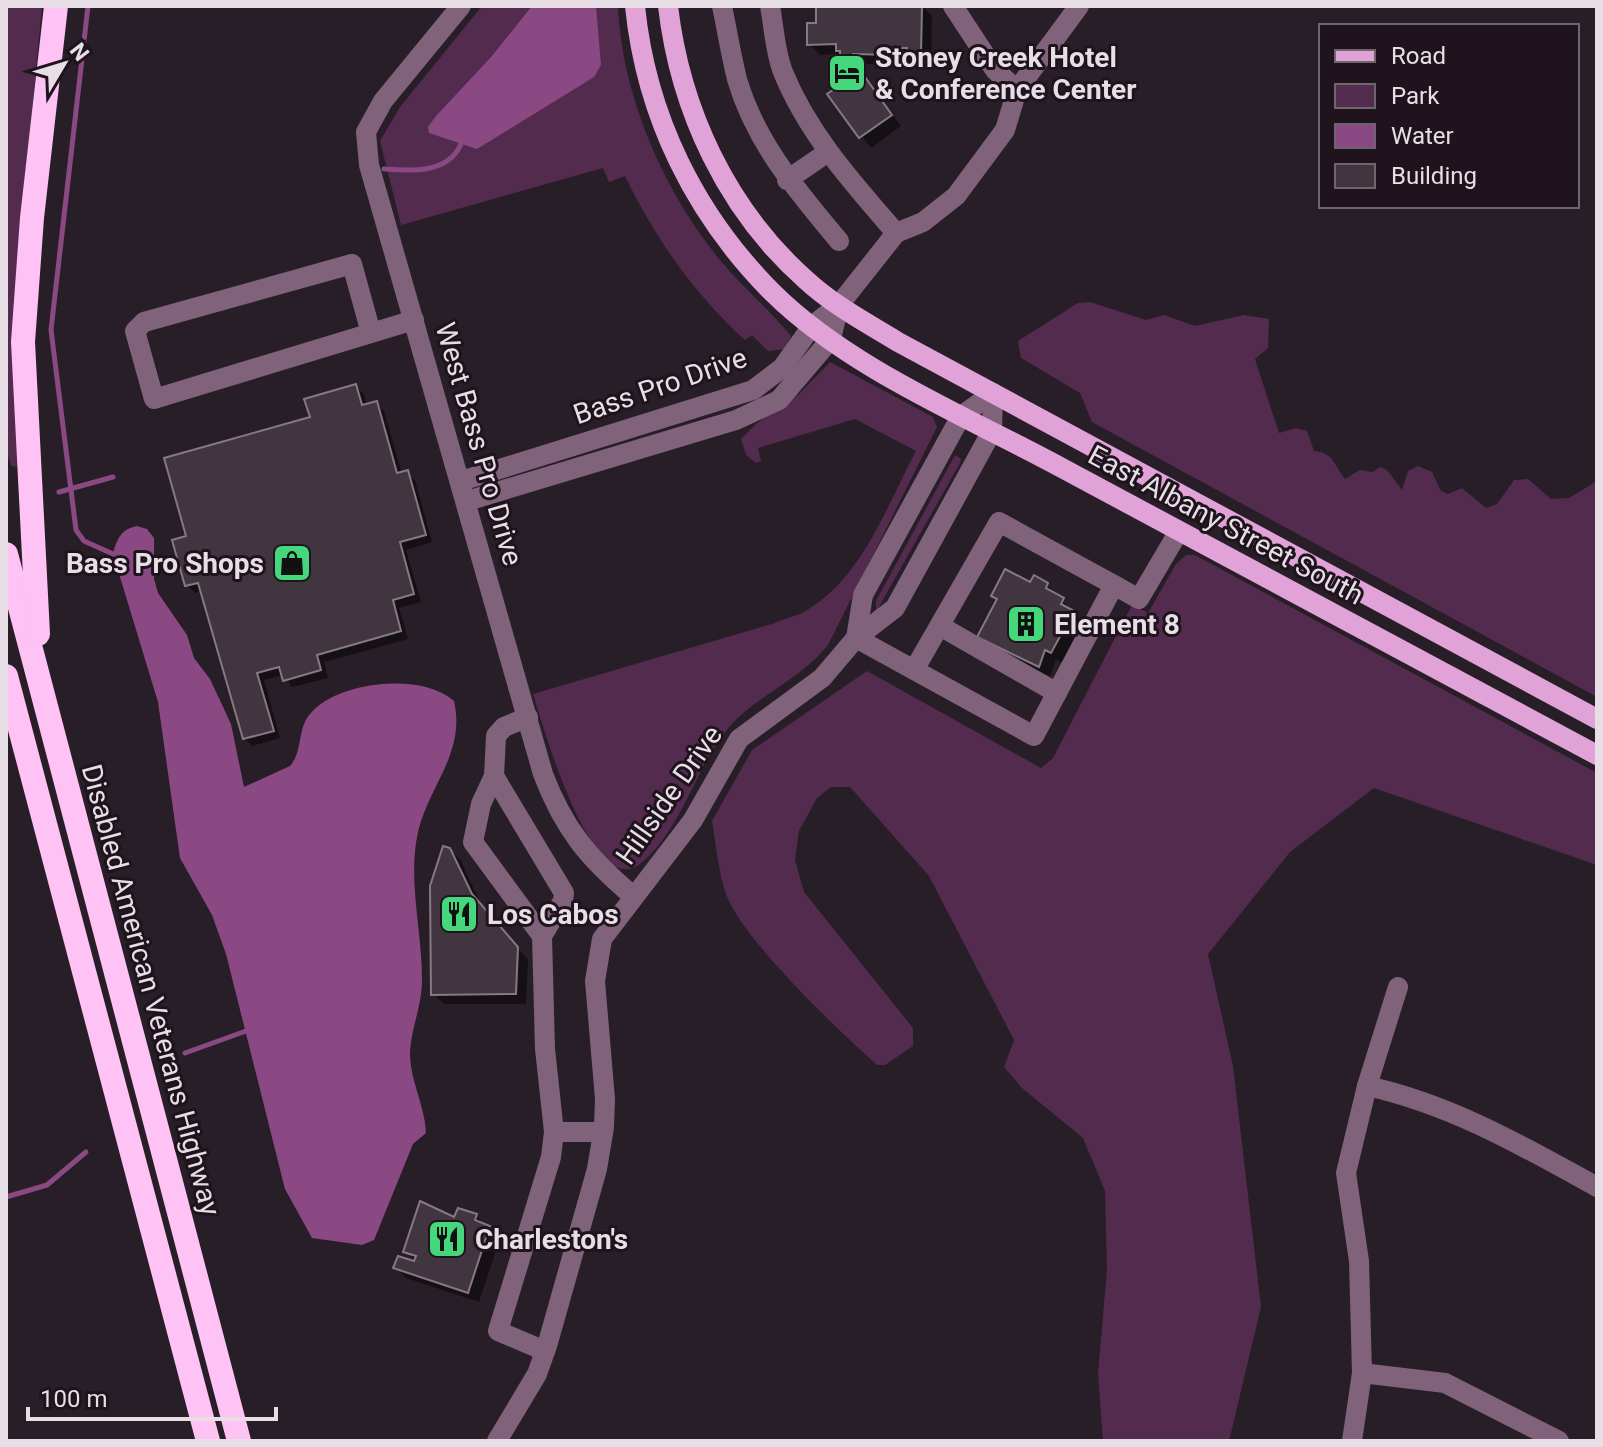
<svg xmlns="http://www.w3.org/2000/svg" width="1603" height="1447" font-family="Roboto,sans-serif">
<style>
.green{fill:#532b4e}
.water{fill:#8b4983}
.shadow{fill:#0007}
.lines{fill:none;stroke-linecap:round;stroke-linejoin:round}
.stream{stroke:#8b4983;stroke-width:5}
.building{fill:#41353f;stroke:#867984;stroke-width:2}
.minor{stroke:#80627b;stroke-width:20}
.major{stroke:#e0a2d7;stroke-width:20}
.highway{stroke:#fec2f5;stroke-width:24}
.labels{text-anchor:middle;dominant-baseline:central;stroke-width:6;stroke-linejoin:round;paint-order:stroke}
.poi-label{font-size:28px;font-weight:bold;fill:#e7dfe5;stroke:#1f141d;text-anchor:start}
.street-label{font-size:28px;fill:#e7dfe5;stroke:#1f141d}
</style>
<rect width="100%" height="100%" fill="#281e27"/>
<g class="green">
<polygon points="6,6 42,6 15,297 17,467 11,466 6,449"/>
<path d="M 482,6 L 618,6 C 622,96 663,190 720,260 C 742,287 769,309 791,336 L 786,349 L 768,351 L 752,335 L 745,340 C 694,294 655,238 625,176 L 609,182 L 603,168 L 401,225 L 380,141 L 400,107 Z"/>
<path d="M 1090,302 L 1146,320 L 1164,315 L 1195,326 L 1244,315 L 1269,319 L 1268,348 L 1255,359 L 1279,433 L 1296,428 L 1307,431 L 1314,451 C 1335,453 1334,466 1345,479 L 1360,470 L 1373,472 L 1380,467 L 1387,470 L 1402,490 L 1408,471 L 1418,466 L 1432,472 L 1441,491 L 1448,494 L 1462,488 L 1486,508 L 1497,504 L 1514,480 L 1528,479 L 1551,499 L 1569,498 L 1597,481 L 1597,697 L 1092,422 L 1080,393 L 1021,358 L 1018,341 L 1078,303 Z"/>
<path d="M 830,362 L 933,417 L 937,427 L 828,645 C 799,682 749,698 722,736 C 694,774 679,833 640,864 C 591,902 542,721 533,694 L 775,623 C 784,618 795,617 804,612 C 862,579 886,507 916,451 L 855,419 L 758,448 L 761,461 L 756,463 L 746,455 L 741,439 L 757,423 L 799,394 Z"/>
<polygon points="955,455 961,459 960,463 876,612 876,601"/>
<path d="M 1186,555 L 1195,555 L 1597,773 L 1597,865 L 1374,788 L 1290,852 L 1208,954 L 1233,1066 L 1261,1307 L 1229,1441 L 1103,1441 L 1098,1374 L 1107,1269 L 1105,1191 L 1083,1138 L 1022,1088 L 1004,1067 L 1014,1040 L 929,876 L 850,787 L 831,787 L 817,798 L 799,831 L 795,860 L 804,892 L 913,1028 L 913,1046 L 885,1065 L 877,1065 C 840,1032 741,938 726,894 C 718,871 716,844 712,821 L 752,750 L 867,671 L 1041,768 L 1053,758 L 1132,605 L 1148,613 L 1176,564 Z"/>
</g>
<g class="water">
<polygon points="532,6 596,6 601,65 594,77 477,149 429,133 428,127 436,116 492,56"/>
<path d="M 137,526 L 147,529 L 154,538 L 154,579 L 158,593 L 187,635 L 194,658 L 210,679 L 231,724 L 244,787 L 290,766 C 303,752 297,729 310,714 C 337,681 422,672 454,701 C 466,753 429,785 418,832 C 407,881 423,934 422,984 C 421,1008 410,1032 410,1056 C 411,1083 425,1106 426,1133 L 413,1144 L 374,1240 L 362,1245 L 312,1238 L 285,1189 L 226,954 L 212,915 L 180,858 L 158,702 L 113,554 C 117,539 121,529 137,526 Z"/>
</g>
<g class="shadow">
<polygon points="818,6 922,6 932,16 931,64 901,58 901,64 863,64 863,76 901,126 871,148 830,94 842,86 842,54 820,55 809,44 818,25"/>
<polygon points="356,387 364,394 367,406 377,404 384,411 402,474 407,473 415,480 432,542 406,550 421,602 399,608 408,639 324,662 328,678 292,687 283,675 264,680 280,738 252,746 244,738 203,591 195,593 187,585 188,537 312,419"/>
<polygon points="1031,585 1047,585 1084,623 1062,663 1056,659 1050,676 990,648 999,601 993,596"/>
<polygon points="449,849 461,861 482,907 528,960 526,1004 444,1004 433,994"/>
<polygon points="476,1216 500,1238 479,1302 406,1278 396,1268 420,1265 406,1251 456,1220"/>
</g>
<g class="lines">
<g class="stream">
<polyline points="88,6 51,330 76,530 84,541 113,554"/>
<path d="M 384,169 C 411,171 448,174 461,144"/>
<polyline points="59,492 113,477"/>
<polyline points="185,1053 246,1031"/>
<polyline points="6,1197 47,1185 86,1152"/>
</g>
</g>
<g class="building">
<polygon points="816,6 922,6 921,54 907,54 907,48 891,48 891,55 853,54 853,75 860,70 892,115 859,138 827,94 840,85 840,51 836,51 836,44 807,45 807,23 816,23"/>
<polygon points="356,384 362,405 377,401 397,473 408,470 426,535 400,542 414,594 393,600 401,631 317,655 321,670 283,681 279,667 257,673 274,731 243,739 198,583 185,586 172,540 186,536 164,458 310,417 304,399"/>
<polygon points="1005,569 1030,582 1034,575 1048,583 1046,588 1064,598 1061,604 1074,611 1051,653 1045,650 1039,667 977,637 997,599 991,596"/>
<polygon points="443,846 450,848 472,894 518,947 516,994 431,995 430,886"/>
<polygon points="420,1201 454,1217 458,1208 477,1214 475,1220 490,1226 468,1293 393,1268 398,1256 414,1261 416,1256 403,1252"/>
</g>
<g class="lines">
<g class="minor">
<path d="M 461,6 L 383,101 L 366,132 L 369,165 L 543,774 C 564,829 588,858 633,896"/>
<path d="M 722,6 C 727,30 731,55 737,79 C 755,142 798,192 839,241"/>
<path d="M 770,6 C 774,27 775,52 783,72 C 808,134 853,183 896,233"/>
<polyline points="953,6 995,70 1017,90"/>
<polyline points="787,180 828,152"/>
<polyline points="371,333 352,264 144,322 135,331 154,399 414,320"/>
<polyline points="461,481 753,390 782,368 812,326 839,305 896,233 923,222 956,196 1005,130 1017,90 1079,6"/>
<polyline points="467,501 736,420 779,400 831,339 839,305"/>
<polyline points="1114,585 1139,599 1179,531"/>
<polyline points="940,626 1057,693"/>
<polyline points="856,638 1034,736 1114,585 999,522 914,670"/>
<polyline points="856,638 895,608 992,431 993,393"/>
<polyline points="528,717 504,727 496,736 494,776 481,804 473,842 542,936 545,1049 554,1132 603,1132"/>
<polyline points="494,776 564,893 563,901 542,936"/>
<path d="M 1367,1086 C 1450,1104 1523,1146 1597,1187"/>
<polyline points="545,1351 498,1331 551,1157 554,1132"/>
<polyline points="1362,1373 1445,1383 1559,1441"/>
<polyline points="497,1441 537,1374 547,1346 597,1169 604,1127 605,1099 595,981 602,939 693,820 739,739 822,678 856,638 863,595 961,416 993,393"/>
<polyline points="1352,1441 1362,1373 1359,1261 1346,1173 1367,1086 1398,987"/>
</g>
<g class="major">
<path d="M 635,6 C 646,116 695,215 773,293 C 850,369 968,417 1062,468 C 1240,564 1418,660 1597,755"/>
<path d="M 668,6 C 680,110 727,210 806,280 C 833,305 867,323 898,342 L 1597,719"/>
</g>
<g class="highway">
<polyline points="6,554 239,1441"/>
<polyline points="38,634 23,342 32,218 56,6"/>
<polyline points="6,676 208,1441"/>
</g>
</g>
<defs>
<symbol id="hotel-square" viewBox="-11 -11 22 22"><rect x="-9" y="-9" width="18" height="18" rx="4" fill="#44d77b" stroke="#1f141d"/><path d="M-6-4.5h1.5V1H6V5H4.5V3h-9V5H-6ZM-4 0a1.8 1.8 0 1 1 3.6 0ZM.5 0V-2.5h3Q6-2.5 6 0Z" fill="#111"/></symbol>
<symbol id="shop-square" viewBox="-11 -11 22 22"><rect x="-9" y="-9" width="18" height="18" rx="4" fill="#44d77b" stroke="#1f141d"/><path d="M-5-2.5h2.3a2.7 3.5 0 0 1 5.4 0H5L5.5 6h-11ZM-1.5-2.5h3a1.5 2.3 0 0 0-3 0Z" fill="#111"/></symbol>
<symbol id="building-square" viewBox="-11 -11 22 22"><rect x="-9" y="-9" width="18" height="18" rx="4" fill="#44d77b" stroke="#1f141d"/><path d="M-4-6H4V6H1V3H-1V6H-4ZM-2.5-4.3h1.7v1.8h-1.7ZM.8-4.3h1.7v1.8H.8ZM-2.5-1h1.7V.8h-1.7ZM.8-1h1.7V.8H.8Z" fill="#111"/></symbol>
<symbol id="restaurant-square" viewBox="-11 -11 22 22"><rect x="-9" y="-9" width="18" height="18" rx="4" fill="#44d77b" stroke="#1f141d"/><path d="M-5-6h1v4h1v-4h1v4h1v-4h1v5L-1.5 .5V6h-2V.5L-5-1ZM5-6V6H3V1.5H1.5Q1.5-4 5-6Z" fill="#111"/></symbol>
</defs>
<g fill-rule="evenodd">
<use href="#hotel-square" x="825" y="51" width="44" height="44"/>
<use href="#shop-square" x="270" y="541" width="44" height="44"/>
<use href="#building-square" x="1004" y="602" width="44" height="44"/>
<use href="#restaurant-square" x="437" y="892" width="44" height="44"/>
<use href="#restaurant-square" x="425" y="1217" width="44" height="44"/>
</g>
<g class="labels">
<g class="poi-label">
<text x="875" y="57">Stoney Creek Hotel<tspan x="875" dy="32">&amp; Conference Center</tspan></text>
<text x="264" y="563" text-anchor="end">Bass Pro Shops</text>
<text x="1054" y="624">Element 8</text>
<text x="487" y="914">Los Cabos</text>
<text x="475" y="1239">Charleston's</text>
</g>
<g class="street-label">
<text transform="translate(660 386) rotate(-19)">Bass Pro Drive</text>
<text transform="translate(479 444) rotate(74)">West Bass Pro Drive</text>
<text transform="translate(1226 525) rotate(28)">East Albany Street South</text>
<text transform="translate(669 795) rotate(-55)">Hillside Drive</text>
<text transform="translate(151 990) rotate(75)">Disabled American Veterans Highway</text>
</g>
</g>
<rect width="1603" height="1447" fill="none" stroke="#e7dfe5" stroke-width="16"/>
<rect x="1319" y="24" width="260" height="184" fill="#1f141d" stroke="#6f656d" stroke-width="2"/>
<rect x="1335" y="50" width="40" height="12" fill="#e0a2d7" stroke="#6f656d" stroke-width="2"/>
<text x="1391" y="64" font-size="24" fill="#e7dfe5">Road</text>
<rect x="1335" y="84" width="40" height="24" fill="#532b4e" stroke="#6f656d" stroke-width="2"/>
<text x="1391" y="104" font-size="24" fill="#e7dfe5">Park</text>
<rect x="1335" y="124" width="40" height="24" fill="#8b4983" stroke="#6f656d" stroke-width="2"/>
<text x="1391" y="144" font-size="24" fill="#e7dfe5">Water</text>
<rect x="1335" y="164" width="40" height="24" fill="#41353f" stroke="#6f656d" stroke-width="2"/>
<text x="1391" y="184" font-size="24" fill="#e7dfe5">Building</text>
<g transform="translate(64 64) rotate(52)" stroke="#1f141d" stroke-width="6" paint-order="stroke">
<path d="M0-6L14 30L0 20L-14 30Z" fill="#e7dfe5"/>
<text y="-12" font-size="22" font-weight="bold" text-anchor="middle" fill="#e7dfe5">N</text>
</g>
<path d="M28 1407v12h248v-12" fill="none" stroke="#e7dfe5" stroke-width="4"/>
<text x="40" y="1407" font-size="24" fill="#e7dfe5" stroke="#1f141d" stroke-width="6" paint-order="stroke">100 m</text>
</svg>
